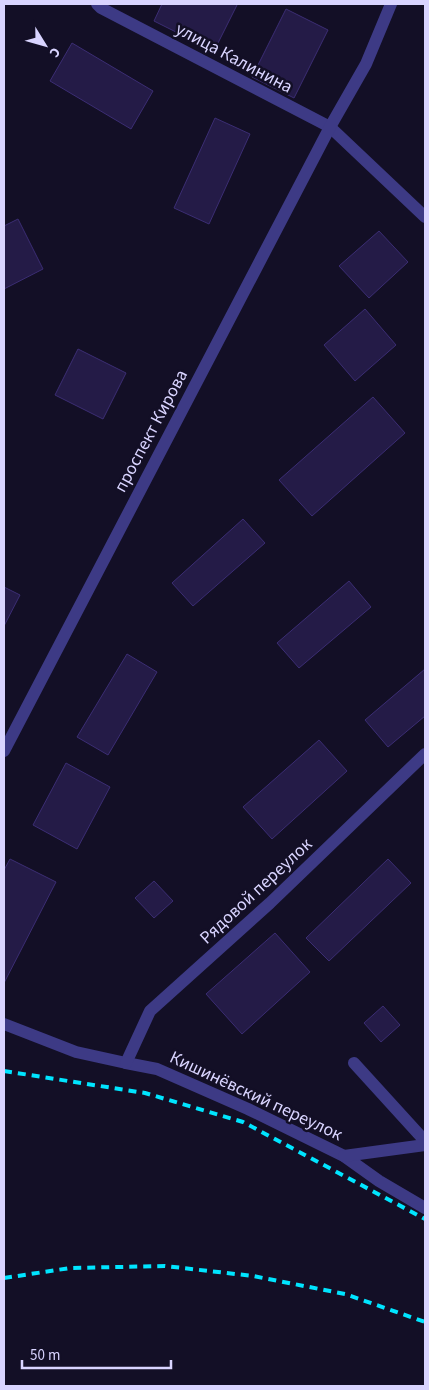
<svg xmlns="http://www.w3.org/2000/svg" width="429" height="1390" font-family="'Source Sans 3',sans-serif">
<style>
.building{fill:#241b47;stroke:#3b2d73}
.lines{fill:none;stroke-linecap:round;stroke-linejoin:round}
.minor{stroke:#3d3a85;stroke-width:12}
.rail{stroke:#00e5ff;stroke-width:4;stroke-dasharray:8 6;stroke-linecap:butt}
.labels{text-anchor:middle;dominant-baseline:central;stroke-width:5;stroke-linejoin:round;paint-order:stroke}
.street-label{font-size:18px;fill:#d9d4ff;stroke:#130f26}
</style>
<rect width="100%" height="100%" fill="#130f26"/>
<g class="building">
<polygon points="162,4 234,4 237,5 214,51 154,21"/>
<polygon points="286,9 328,30 294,98 252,77"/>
<polygon points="72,43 153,91 131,129 50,81"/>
<polygon points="215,118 250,134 209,224 174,208"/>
<polygon points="18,219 43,269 4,289 4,226"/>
<polygon points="379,231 408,262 369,298 339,266"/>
<polygon points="365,309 396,345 355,381 324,345"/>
<polygon points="78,349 126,373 103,419 55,395"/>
<polygon points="373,397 405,433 312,516 279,480"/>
<polygon points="243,519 265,543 193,606 172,583"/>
<polygon points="349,581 371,607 299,668 277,643"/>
<polygon points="4,587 20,595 4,626"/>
<polygon points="127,654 157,672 108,755 77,737"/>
<polygon points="425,669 425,716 388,747 365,720"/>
<polygon points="319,740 347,771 272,839 243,807"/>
<polygon points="66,763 110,787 77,849 33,825"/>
<polygon points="10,859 56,882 4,983 4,870"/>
<polygon points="388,859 411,883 329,961 306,938"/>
<polygon points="154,881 173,901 154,918 135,898"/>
<polygon points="275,933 310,972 242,1034 206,994"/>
<polygon points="383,1006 400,1025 381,1042 364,1023"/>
</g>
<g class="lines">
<g class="minor">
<polyline points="97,4 101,8 330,127 425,217"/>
<polyline points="4,751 330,127 366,64 391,4"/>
<polyline points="4,1024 76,1052 126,1063 157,1069 248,1109 344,1156 379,1181 425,1208"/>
<polyline points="126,1063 150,1011 270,903 425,754"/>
<polyline points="354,1063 425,1141"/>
<polyline points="344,1156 425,1145"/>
</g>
<g class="rail">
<polyline points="4,1071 145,1093 243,1122 425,1219"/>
<polyline points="4,1278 70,1268 165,1266 253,1276 345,1294 425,1322"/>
</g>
</g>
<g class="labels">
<g class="street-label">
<text transform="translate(234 58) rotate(28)">улица Калинина</text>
<text transform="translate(151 431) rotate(-62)">проспект Кирова</text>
<text transform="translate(256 891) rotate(-43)">Рядовой переулок</text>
<text transform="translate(256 1096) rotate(25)">Кишинёвский переулок</text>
</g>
</g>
<rect width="429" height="1390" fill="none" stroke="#d9d4ff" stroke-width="10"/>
<g transform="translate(45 45) rotate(127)" stroke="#130f26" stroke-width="4" paint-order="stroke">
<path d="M0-4L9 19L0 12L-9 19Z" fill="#d9d4ff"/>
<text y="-8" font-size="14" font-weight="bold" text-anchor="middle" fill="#d9d4ff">С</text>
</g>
<path d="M22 1360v8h149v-8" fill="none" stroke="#d9d4ff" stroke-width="2.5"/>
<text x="30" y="1360" font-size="15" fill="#d9d4ff" stroke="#130f26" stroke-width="4" paint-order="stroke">50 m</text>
</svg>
